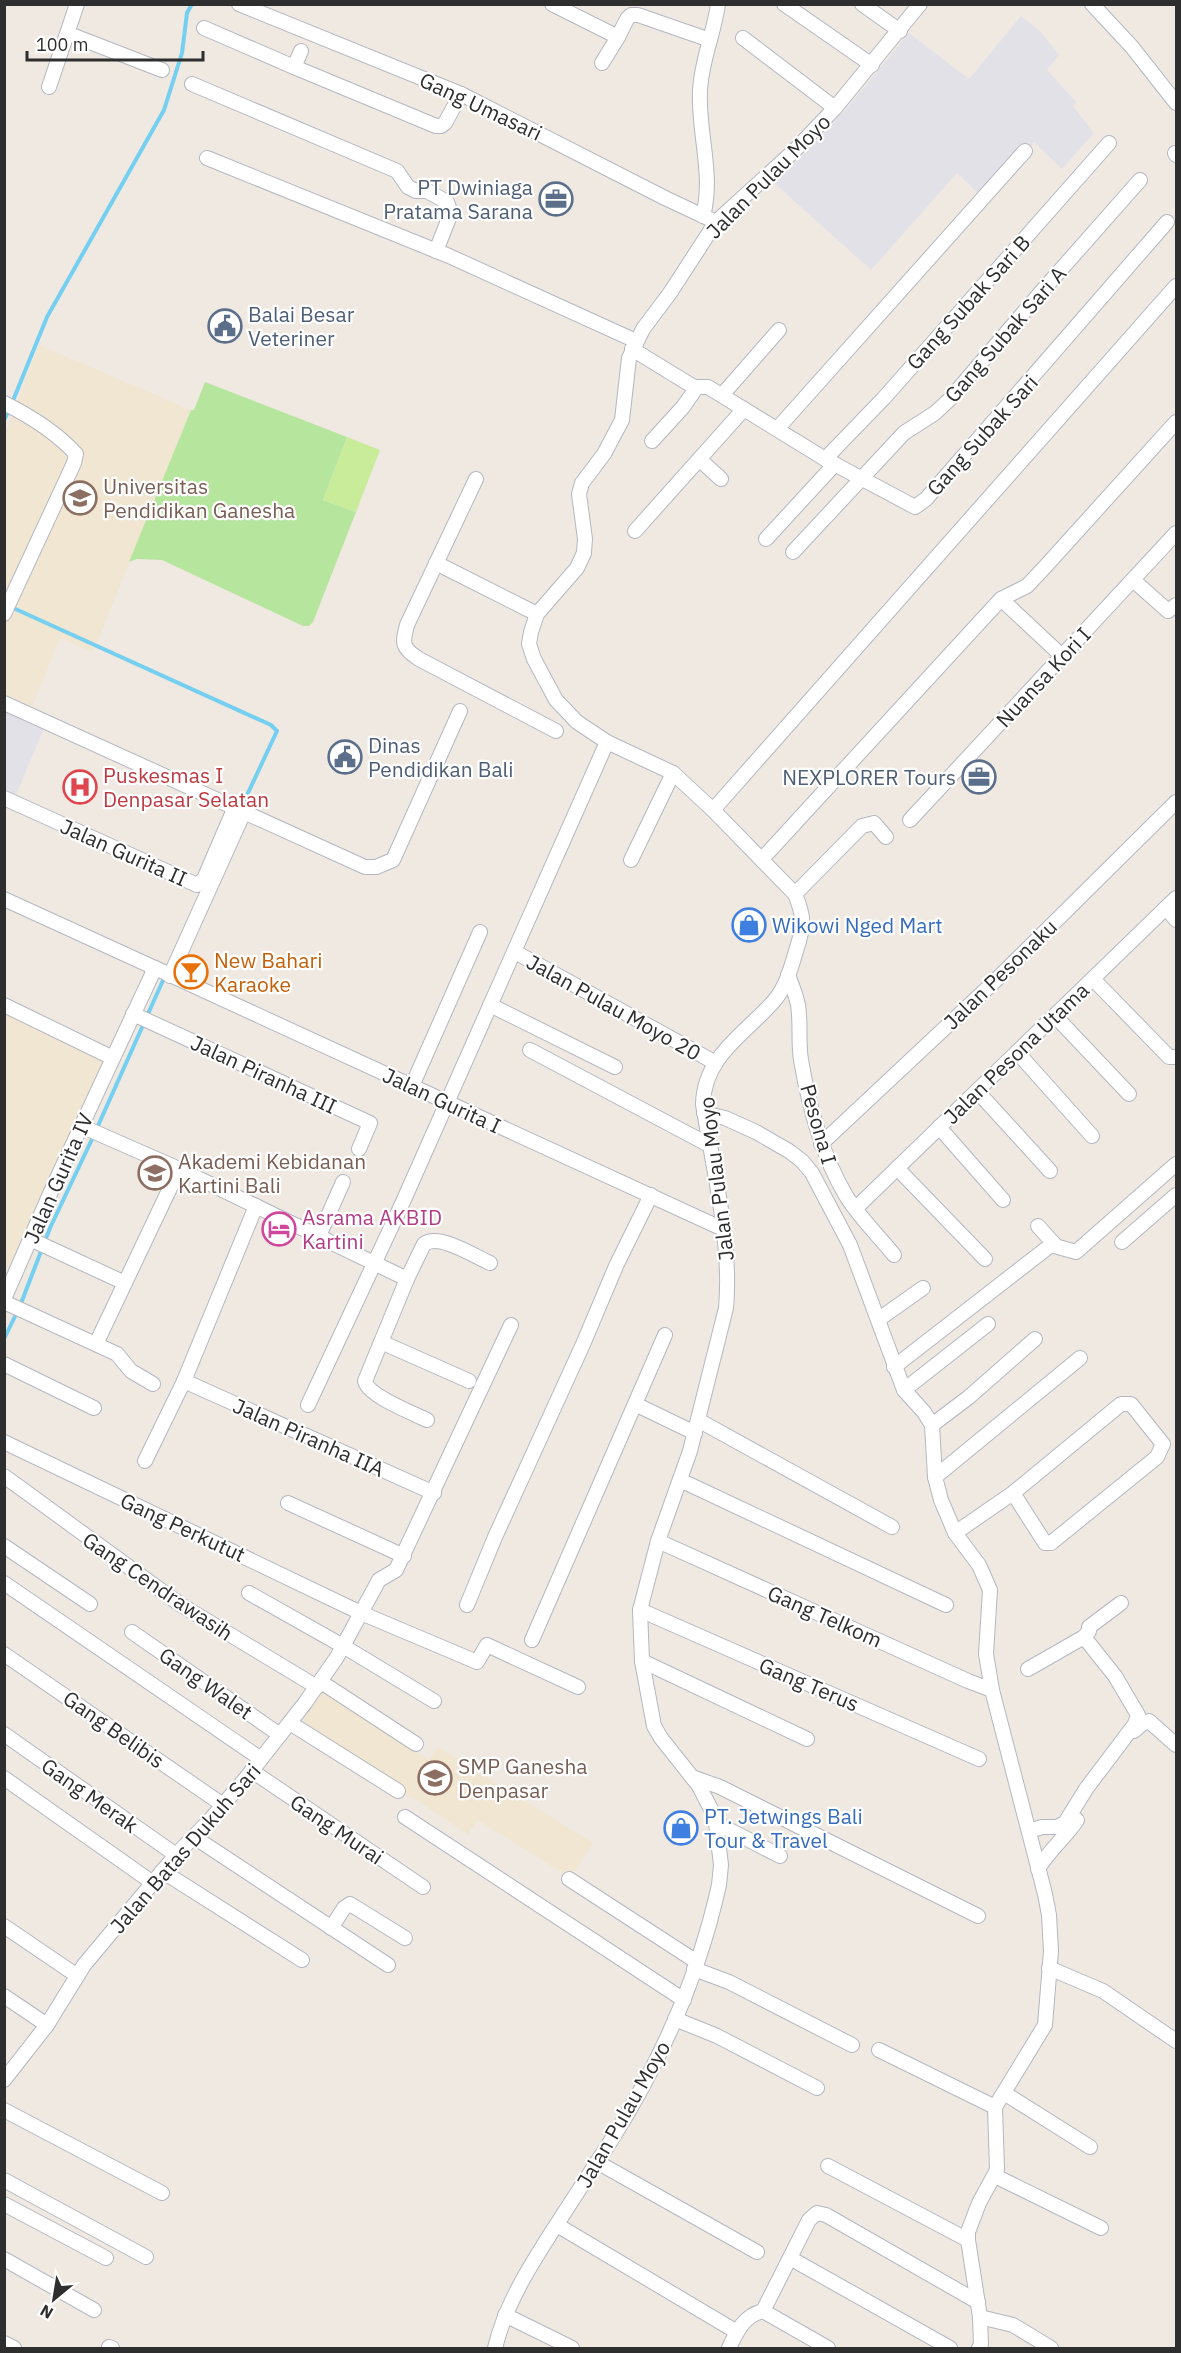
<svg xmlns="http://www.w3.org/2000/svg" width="1181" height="2353" font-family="'IBM Plex Sans',sans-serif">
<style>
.industrial{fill:#e3e1e8}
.education{fill:#f0e6d1}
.green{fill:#b6e59e}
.pitch{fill:#c9ec9a}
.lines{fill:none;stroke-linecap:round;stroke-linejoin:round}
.stream{stroke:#75cff0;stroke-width:4}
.minor-casing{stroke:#b4b7c1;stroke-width:16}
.minor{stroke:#fff;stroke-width:14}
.labels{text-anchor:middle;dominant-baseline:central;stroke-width:4.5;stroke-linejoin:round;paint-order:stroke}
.street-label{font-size:21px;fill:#2e2e2e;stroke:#fff}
.service-label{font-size:21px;fill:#4e5e75;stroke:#fff;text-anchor:end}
.education-label{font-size:21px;fill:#785e54;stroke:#fff;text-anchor:start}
.health-label{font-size:21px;fill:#be3a42;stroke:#fff;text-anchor:start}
.shop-label{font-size:21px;fill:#366cbe;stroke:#fff;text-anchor:start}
.food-label{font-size:21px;fill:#c56008;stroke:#fff;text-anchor:start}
.hotel-label{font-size:21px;fill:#b23c85;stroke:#fff;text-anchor:start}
</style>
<rect width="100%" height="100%" fill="#efe9e1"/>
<g class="industrial">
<polygon points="1021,16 1042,33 1059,55 1047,70 1076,102 1073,106 1094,133 1062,169 1034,142 983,198 957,173 871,270 773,182 798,160 847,108 909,33 969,79"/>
<polygon points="4,710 44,728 14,800 5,796"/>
</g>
<g class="education">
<polygon points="39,345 191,410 93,652 60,638 32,706 5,694 5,434"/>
<polygon points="4,1013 106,1061 12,1269 4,1266"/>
<polygon points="323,1690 429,1760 438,1747 593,1843 571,1878 478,1820 468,1834 297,1723"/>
</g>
<polygon class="green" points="205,382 347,437 323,500 356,512 313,622 309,626 303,626 162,560 137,559 129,562 191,410 194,410"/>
<polygon class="pitch" points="347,437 380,450 356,512 323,500"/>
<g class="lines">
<g class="stream">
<polyline points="12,403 47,317 164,110 182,53 187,13 192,4"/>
<polyline points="4,420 9,410"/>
<polyline points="11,607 271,725 277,731 241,808"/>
<polyline points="147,1016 165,976"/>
<polyline points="97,1128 144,1023"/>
<polyline points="4,1339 20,1306 50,1228 94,1135"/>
</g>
<defs>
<g id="minor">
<polyline points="239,4 461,94 665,198 716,222"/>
<polyline points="552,4 618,37 627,19 631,15 638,15 710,40"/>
<polyline points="784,4 872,65"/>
<polyline points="862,4 900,31"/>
<polyline points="1092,4 1132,47 1176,103"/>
<polyline points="204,28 294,67"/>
<polyline points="69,34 162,70"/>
<polyline points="743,38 835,108"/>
<polyline points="301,51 294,67 436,126 441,126 445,123 461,94"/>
<polyline points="602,63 618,37"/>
<polyline points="192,84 397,171 408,187 416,191 427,191 447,202 451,213 436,251"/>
<polyline points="49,87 77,4"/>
<polyline points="1175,153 1176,155"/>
<polyline points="207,158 449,256 636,341"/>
<path d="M 703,216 C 714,175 698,133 700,91 C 701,61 714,34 718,4"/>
<polyline points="632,349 694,387 708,387 825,459 915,507 926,499 1167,222"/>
<polyline points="722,395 779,330"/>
<path d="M 4,403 C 30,416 56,432 76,454 L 74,463 L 4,614"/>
<polyline points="777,429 1025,151"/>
<polyline points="652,441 683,407 697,387"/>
<polyline points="699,459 721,479"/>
<polyline points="825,459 884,398 1109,143"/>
<path d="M 476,479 L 407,625 C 402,644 402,648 419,659 L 556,731"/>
<polyline points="635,531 744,409"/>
<polyline points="766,539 835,464"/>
<polyline points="793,552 904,433 935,413 950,399 1042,291 1140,180"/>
<polyline points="436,563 537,614"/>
<polyline points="1133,580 1168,611 1176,605"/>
<polyline points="1001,599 1062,656"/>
<polyline points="4,703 365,867 376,867 393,860 460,711"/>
<polyline points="4,798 197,885 204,879 235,807"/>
<polyline points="713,810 1176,286"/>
<polyline points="910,820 1176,533"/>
<polyline points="762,859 1001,599 1027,586 1044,568 1176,422"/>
<polyline points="631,860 673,773"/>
<polyline points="795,894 862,826 874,823 886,837"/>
<polyline points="4,899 155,968"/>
<polyline points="1166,908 1176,920"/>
<polyline points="515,952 714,1062"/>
<path d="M 788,975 C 792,985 796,995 798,1005 C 801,1023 798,1042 801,1060 C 809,1107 821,1153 845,1194 C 858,1216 878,1235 894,1255"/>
<polyline points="170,976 244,812"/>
<polyline points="1093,979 1169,1057 1176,1057"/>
<polyline points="4,1005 113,1058"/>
<polyline points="490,1005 615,1067"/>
<polyline points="133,1014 370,1123 359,1149"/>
<polyline points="1055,1016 1129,1094"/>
<polyline points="530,1050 709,1145"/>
<polyline points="1017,1052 1092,1136"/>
<polyline points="412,1086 480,932"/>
<polyline points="977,1091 1050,1171"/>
<polyline points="704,1113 725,1118 756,1132 789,1151 802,1161 812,1173 850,1245 904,1390 924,1412 932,1425 935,1477 941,1500 955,1533 979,1565 990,1590 986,1654 992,1690 1045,1894 1049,1915 1051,1951 1045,2025 995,2107 997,2170 979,2203 968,2232 968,2240 980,2317 981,2346 979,2348"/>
<polyline points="81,1126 179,1169 407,1279"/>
<polyline points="939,1127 1003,1200"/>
<polyline points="821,1144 995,981 1176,802"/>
<polyline points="897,1168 985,1259"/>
<polyline points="856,1208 1176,898"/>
<polyline points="1038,1226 1055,1245"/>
<polyline points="319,1236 343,1182"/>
<polyline points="30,1239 125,1283"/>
<polyline points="1122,1242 1176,1195"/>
<polyline points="4,1299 53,1187 155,968 723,1229"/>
<polyline points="4,1302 117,1354 131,1371 153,1384"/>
<polyline points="879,1319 923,1288"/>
<polyline points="381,1342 469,1381"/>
<polyline points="96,1344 179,1169"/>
<polyline points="4,1364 94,1408"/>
<polyline points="894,1367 1051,1245 1076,1252 1176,1164"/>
<polyline points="184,1381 434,1493"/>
<polyline points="904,1390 988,1324"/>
<polyline points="635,1404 695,1433"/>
<polyline points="308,1405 402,1204 607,742"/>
<path d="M 427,1420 C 413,1413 368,1396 365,1381 L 407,1279 L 424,1244 C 439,1233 474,1256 490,1263"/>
<polyline points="698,1420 892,1527"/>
<polyline points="932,1425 969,1397 1035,1339"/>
<polyline points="4,1442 361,1613 477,1662 487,1645 578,1687"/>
<polyline points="145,1461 184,1381 256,1206"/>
<polyline points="4,1476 181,1605 317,1687"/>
<polyline points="935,1477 1080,1358"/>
<polyline points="680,1480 946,1605"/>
<polyline points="288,1503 404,1556"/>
<polyline points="955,1533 1013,1493 1121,1404 1131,1404 1163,1444 1157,1457 1051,1543 1045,1543 1013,1493"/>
<polyline points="658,1541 968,1681 992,1690"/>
<polyline points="4,1546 90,1604"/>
<polyline points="4,1583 261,1759"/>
<polyline points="249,1593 343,1646 434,1701"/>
<polyline points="467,1605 495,1537 584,1342 616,1266 651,1195"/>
<polyline points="640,1610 979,1759"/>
<polyline points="132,1632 280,1735"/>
<polyline points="532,1640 665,1335"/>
<polyline points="4,1654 223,1805"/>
<polyline points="642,1661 807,1739"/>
<polyline points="1028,1669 1084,1637 1089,1631 1089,1627 1121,1603"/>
<polyline points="321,1682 416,1744"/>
<polyline points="290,1723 398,1791"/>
<polyline points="1134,1731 1142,1724 1149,1721 1176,1745"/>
<polyline points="4,1734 176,1855"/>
<polyline points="252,1771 423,1887"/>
<polyline points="692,1777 720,1787 978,1916"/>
<polyline points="4,1778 153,1883"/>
<polyline points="405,1817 684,2000"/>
<polyline points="716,1823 780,1856"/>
<polyline points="1029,1831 1042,1827 1057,1827 1065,1823 1086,1789 1135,1724 1138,1715 1115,1676 1084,1637"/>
<polyline points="194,1837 388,1965"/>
<path d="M 1038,1869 C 1049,1850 1065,1838 1077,1820"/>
<polyline points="162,1871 302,1960"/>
<polyline points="569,1879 697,1962"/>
<polyline points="4,1926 76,1975"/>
<polyline points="331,1928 344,1908 350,1904 405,1938"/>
<polyline points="1049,1968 1103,1991 1176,2041"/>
<polyline points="694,1969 729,1982 852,2045"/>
<polyline points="4,1996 47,2025"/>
<polyline points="675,2019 717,2036 817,2088"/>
<polyline points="879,2050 995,2107"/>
<polyline points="4,2080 47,2025 84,1965 176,1855 210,1820 246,1778 305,1703 337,1657 379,1580 396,1570 511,1325"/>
<polyline points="1004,2093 1090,2147"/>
<polyline points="4,2110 162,2193"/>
<polyline points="597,2162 757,2252"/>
<polyline points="828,2166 968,2240"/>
<polyline points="995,2176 1101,2228"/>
<polyline points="4,2180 146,2257"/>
<polyline points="4,2204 106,2258"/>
<polyline points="557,2225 737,2332"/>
<polyline points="790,2258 950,2348"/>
<polyline points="4,2259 94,2310"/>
<polyline points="763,2311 828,2348"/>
<polyline points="505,2315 572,2348"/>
<polyline points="980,2317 1013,2325 1051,2348"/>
<polyline points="4,2343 14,2348"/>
<polyline points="109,2347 112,2348"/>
<path d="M 495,2348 C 506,2303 530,2266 555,2227 C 574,2198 593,2168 612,2139 C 661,2061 699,1975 719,1885 L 721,1865 L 716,1823 L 713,1813 L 699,1786 L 661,1738 L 654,1726 L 642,1661 L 640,1610 L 658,1541 L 690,1451 L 726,1308 C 732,1242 713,1169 703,1104 C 704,1056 745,1034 774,1001 C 786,987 791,968 796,951 C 804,926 805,918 795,894 L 713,810 L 673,773 L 607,742 L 577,722 L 556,700 L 534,659 L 529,644 L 531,632 L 537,614 L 577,568 L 584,553 L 585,539 L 579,494 L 582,483 L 604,454 L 622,420 L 629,358 L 643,329 L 670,293 L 716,222 L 794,151 L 835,108 L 920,4"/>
<path d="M 729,2348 C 736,2333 744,2315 763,2311 L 809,2220 L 817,2213 L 826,2215 L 978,2302"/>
</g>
</defs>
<use href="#minor" class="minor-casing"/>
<use href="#minor" class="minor"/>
</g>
<defs>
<symbol id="office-ring" viewBox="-11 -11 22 22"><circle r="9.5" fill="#fff" stroke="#5c6f8a" stroke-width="1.5"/><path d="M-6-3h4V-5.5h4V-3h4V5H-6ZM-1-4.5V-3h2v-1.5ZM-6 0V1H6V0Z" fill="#5c6f8a"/></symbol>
<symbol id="civic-ring" viewBox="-11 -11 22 22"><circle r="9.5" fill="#fff" stroke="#5c6f8a" stroke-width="1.5"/><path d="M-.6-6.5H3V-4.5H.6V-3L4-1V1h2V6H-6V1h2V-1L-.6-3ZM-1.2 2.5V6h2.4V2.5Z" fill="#5c6f8a"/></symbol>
<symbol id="university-ring" viewBox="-11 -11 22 22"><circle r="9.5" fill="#fff" stroke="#8d6e63" stroke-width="1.5"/><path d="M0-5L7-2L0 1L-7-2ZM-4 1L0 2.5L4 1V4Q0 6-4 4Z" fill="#8d6e63"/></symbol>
<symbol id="hospital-ring" viewBox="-11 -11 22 22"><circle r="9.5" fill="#fff" stroke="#e0444e" stroke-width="1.5"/><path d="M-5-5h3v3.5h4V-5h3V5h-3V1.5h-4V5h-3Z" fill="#e0444e"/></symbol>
<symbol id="shop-ring" viewBox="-11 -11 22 22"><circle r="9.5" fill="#fff" stroke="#3f7fe0" stroke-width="1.5"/><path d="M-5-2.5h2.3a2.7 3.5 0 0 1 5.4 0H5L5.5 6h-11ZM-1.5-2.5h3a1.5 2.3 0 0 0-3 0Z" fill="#3f7fe0"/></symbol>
<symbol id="bar-ring" viewBox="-11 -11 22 22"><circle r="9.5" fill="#fff" stroke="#e8710a" stroke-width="1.5"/><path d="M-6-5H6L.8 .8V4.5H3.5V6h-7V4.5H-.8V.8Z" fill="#e8710a"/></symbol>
<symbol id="hotel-ring" viewBox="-11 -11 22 22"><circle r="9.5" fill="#fff" stroke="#d1479c" stroke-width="1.5"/><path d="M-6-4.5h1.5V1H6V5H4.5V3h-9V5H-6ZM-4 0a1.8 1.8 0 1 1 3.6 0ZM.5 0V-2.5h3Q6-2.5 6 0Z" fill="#d1479c"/></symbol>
<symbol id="school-ring" viewBox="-11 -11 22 22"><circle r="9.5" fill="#fff" stroke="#8d6e63" stroke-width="1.5"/><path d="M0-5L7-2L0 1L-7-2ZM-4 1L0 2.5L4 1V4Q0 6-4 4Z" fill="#8d6e63"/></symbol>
</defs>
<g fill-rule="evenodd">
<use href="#office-ring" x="537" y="180" width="38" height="38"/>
<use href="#civic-ring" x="206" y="307" width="38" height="38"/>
<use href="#university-ring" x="61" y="479" width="38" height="38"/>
<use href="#civic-ring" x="326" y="738" width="38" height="38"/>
<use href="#office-ring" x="960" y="758" width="38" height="38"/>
<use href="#hospital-ring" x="61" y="768" width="38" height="38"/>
<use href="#shop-ring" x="730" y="906" width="38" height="38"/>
<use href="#bar-ring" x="172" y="953" width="38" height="38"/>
<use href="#university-ring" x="136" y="1154" width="38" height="38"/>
<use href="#hotel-ring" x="260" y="1210" width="38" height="38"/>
<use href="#school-ring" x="416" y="1759" width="38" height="38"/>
<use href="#shop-ring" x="662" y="1809" width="38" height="38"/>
</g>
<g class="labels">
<g class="street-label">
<text transform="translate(481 106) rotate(25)">Gang Umasari</text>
<text transform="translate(768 176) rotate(-45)">Jalan Pulau Moyo</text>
<text transform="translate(968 302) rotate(-48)">Gang Subak Sari B</text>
<text transform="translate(1005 334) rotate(-49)">Gang Subak Sari A</text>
<text transform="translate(982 435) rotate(-48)">Gang Subak Sari</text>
<text transform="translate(1043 677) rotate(-47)">Nuansa Kori I</text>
<text transform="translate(124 852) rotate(24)">Jalan Gurita II</text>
<text transform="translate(1000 974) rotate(-44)">Jalan Pesonaku</text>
<text transform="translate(614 1007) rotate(29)">Jalan Pulau Moyo 20</text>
<text transform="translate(1016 1053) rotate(-44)">Jalan Pesona Utama</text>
<text transform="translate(264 1074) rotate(25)">Jalan Piranha III</text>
<text transform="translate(442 1100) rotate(25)">Jalan Gurita I</text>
<text transform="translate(819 1124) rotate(74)">Pesona I</text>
<text transform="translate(58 1178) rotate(-66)">Jalan Gurita IV</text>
<text transform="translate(716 1179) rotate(-97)">Jalan Pulau Moyo</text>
<text transform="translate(309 1437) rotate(24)">Jalan Piranha IIA</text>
<text transform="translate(183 1527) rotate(25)">Gang Perkutut</text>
<text transform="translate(158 1586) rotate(34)">Gang Cendrawasih</text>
<text transform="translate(825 1616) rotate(24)">Gang Telkom</text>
<text transform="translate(206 1683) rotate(35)">Gang Walet</text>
<text transform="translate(809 1684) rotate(23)">Gang Terus</text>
<text transform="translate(114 1729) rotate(35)">Gang Belibis</text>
<text transform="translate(90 1795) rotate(35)">Gang Merak</text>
<text transform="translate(337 1829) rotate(34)">Gang Murai</text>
<text transform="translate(185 1848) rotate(-49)">Jalan Batas Dukuh Sari</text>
<text transform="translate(623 2114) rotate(-60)">Jalan Pulau Moyo</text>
</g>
<g class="service-label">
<text x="533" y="187">PT Dwiniaga<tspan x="533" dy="24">Pratama Sarana</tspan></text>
<text x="248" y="314" text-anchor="start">Balai Besar<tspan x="248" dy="24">Veteriner</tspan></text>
<text x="368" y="745" text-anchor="start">Dinas<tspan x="368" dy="24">Pendidikan Bali</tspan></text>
<text x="956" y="777">NEXPLORER Tours</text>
</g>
<g class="education-label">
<text x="103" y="486">Universitas<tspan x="103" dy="24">Pendidikan Ganesha</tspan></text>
<text x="178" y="1161">Akademi Kebidanan<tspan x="178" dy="24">Kartini Bali</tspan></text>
<text x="458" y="1766">SMP Ganesha<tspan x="458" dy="24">Denpasar</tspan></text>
</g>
<g class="health-label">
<text x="103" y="775">Puskesmas I<tspan x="103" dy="24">Denpasar Selatan</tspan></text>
</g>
<g class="shop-label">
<text x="772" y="925">Wikowi Nged Mart</text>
<text x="704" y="1816">PT. Jetwings Bali<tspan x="704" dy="24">Tour &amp; Travel</tspan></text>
</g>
<g class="food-label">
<text x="214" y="960">New Bahari<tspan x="214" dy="24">Karaoke</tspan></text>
</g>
<g class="hotel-label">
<text x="302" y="1217">Asrama AKBID<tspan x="302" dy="24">Kartini</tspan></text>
</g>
</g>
<rect width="1181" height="2353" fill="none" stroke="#2e2e2e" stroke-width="12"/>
<g transform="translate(54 2299) rotate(210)" stroke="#ffffff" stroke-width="4.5" paint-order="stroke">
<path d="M0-4.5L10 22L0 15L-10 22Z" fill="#2e2e2e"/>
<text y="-9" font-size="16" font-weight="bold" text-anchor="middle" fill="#2e2e2e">N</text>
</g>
<path d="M27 51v9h176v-9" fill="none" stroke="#2e2e2e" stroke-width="3"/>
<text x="36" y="51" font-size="18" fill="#2e2e2e" stroke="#ffffff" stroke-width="4.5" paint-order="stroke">100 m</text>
</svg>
